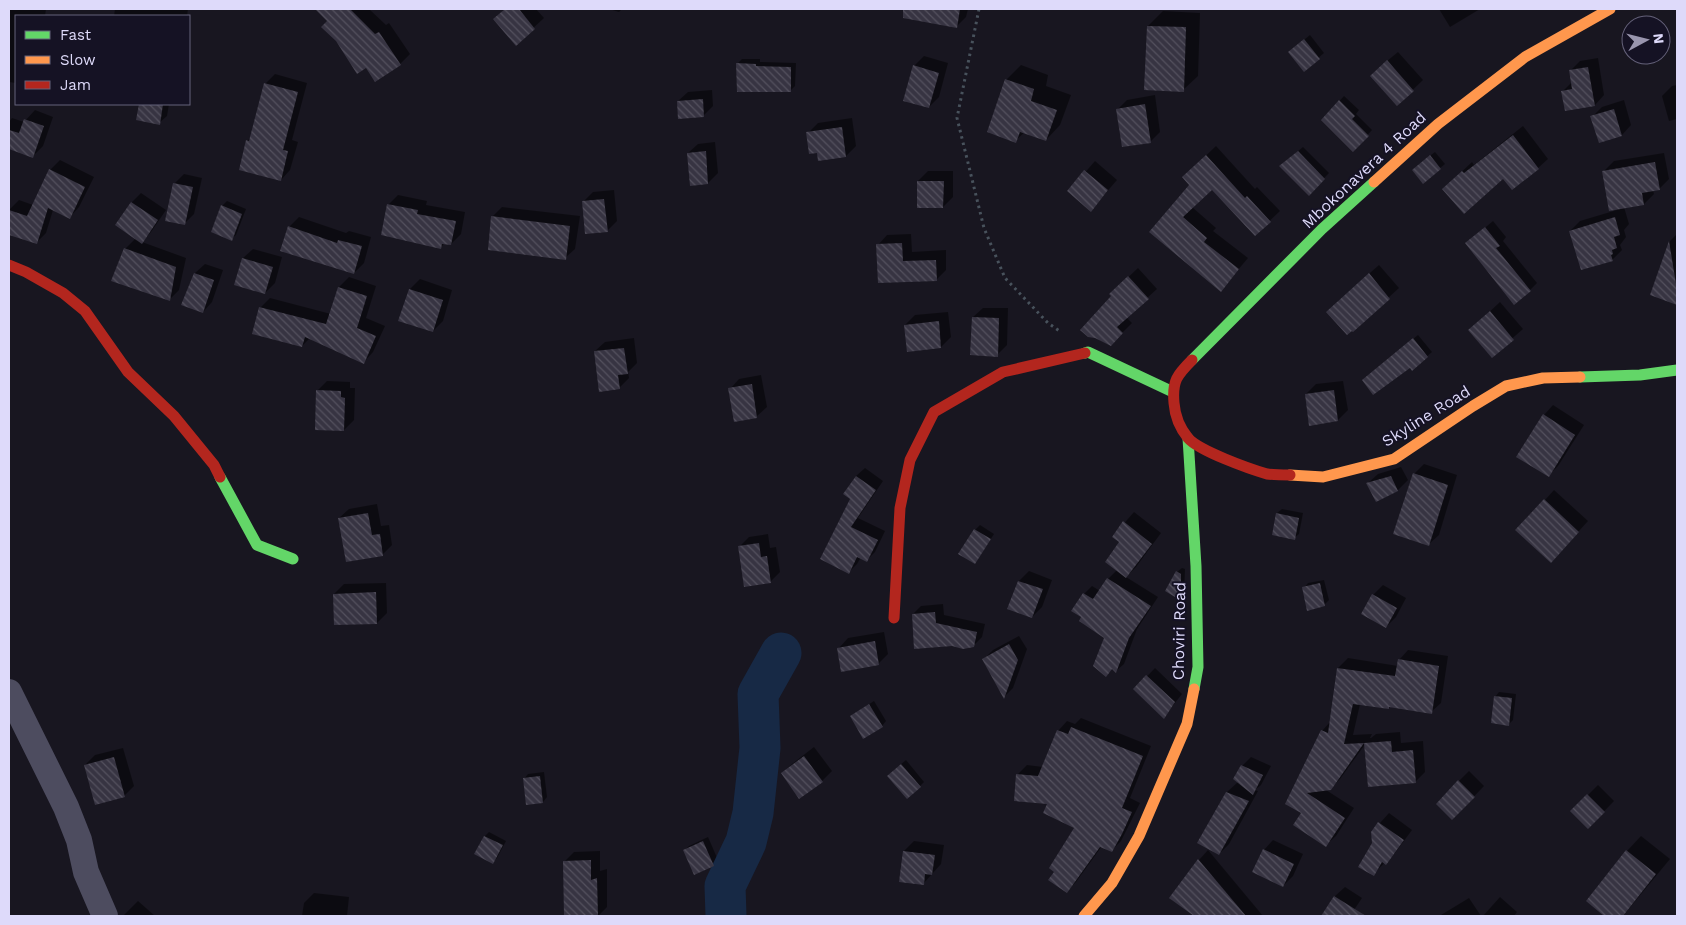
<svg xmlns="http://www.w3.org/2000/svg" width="1686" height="925" font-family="'Work Sans',sans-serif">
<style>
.shadow{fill:#0007}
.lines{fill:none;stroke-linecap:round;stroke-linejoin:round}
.river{stroke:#172945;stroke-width:41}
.building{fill:url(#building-back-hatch)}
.path{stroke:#48525c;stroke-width:3;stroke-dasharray:2.5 4;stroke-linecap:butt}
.street{stroke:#4d4c5f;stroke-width:26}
.fast{stroke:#63d668;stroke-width:11}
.slow{stroke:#ff974d;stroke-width:11}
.jam{stroke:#b3261e;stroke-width:11}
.labels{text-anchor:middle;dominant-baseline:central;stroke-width:4;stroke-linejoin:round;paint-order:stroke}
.street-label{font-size:16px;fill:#dedafa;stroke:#151224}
</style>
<defs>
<pattern id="building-back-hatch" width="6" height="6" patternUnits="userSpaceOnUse" patternTransform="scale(1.25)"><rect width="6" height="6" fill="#373442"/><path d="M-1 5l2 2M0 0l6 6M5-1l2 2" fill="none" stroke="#54515e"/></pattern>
</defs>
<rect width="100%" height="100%" fill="#181620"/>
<g class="shadow">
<polygon points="9,9 46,9 45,16 16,16 16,83 9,82"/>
<polygon points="115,9 188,9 187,16 114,16"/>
<polygon points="330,9 369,9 386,25 389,23 410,54 400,64 367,66 337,41 329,21 324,16"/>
<polygon points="505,9 536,9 544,18 516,44 495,19"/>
<polygon points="609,9 622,9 619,12"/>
<polygon points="940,9 968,9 966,17 956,27 937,23"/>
<polygon points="1439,9 1480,9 1450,27"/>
<polygon points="1163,11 1200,13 1198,76 1183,90 1148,26"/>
<polygon points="1310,35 1324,53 1304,70 1294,48"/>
<polygon points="1398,52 1423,80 1397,105 1381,66"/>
<polygon points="924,56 948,63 939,97 929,107 914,66"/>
<polygon points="1598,58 1604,95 1595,105 1563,91 1572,82 1570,71 1580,61"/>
<polygon points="742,59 760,59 760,62 796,63 795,86 791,90 737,64"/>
<polygon points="1021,65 1048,75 1046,86 1071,95 1060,125 1046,140 1025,132 1015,141 1006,80"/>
<polygon points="275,74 307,83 292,140 298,142 290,170 281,180 247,141 252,137 265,84"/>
<polygon points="1677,85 1677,119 1669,121 1662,96 1672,86"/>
<polygon points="712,90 713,106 703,116 678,101 688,92"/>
<polygon points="1155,95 1160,132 1151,141 1117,110 1127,100"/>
<polygon points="1344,96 1359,110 1356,114 1372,130 1353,151 1322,120"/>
<polygon points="1624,100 1631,125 1622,135 1599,141 1592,117 1602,107"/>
<polygon points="141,104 169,104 167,116 159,123 138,119"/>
<polygon points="35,110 53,117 43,146 33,156 9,148 9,122 12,118 24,122"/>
<polygon points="852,118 856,146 846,156 819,159 818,152 808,133 818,123"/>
<polygon points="1523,126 1548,159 1538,168 1503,177 1453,180 1472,162 1474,165"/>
<polygon points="715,142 718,173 708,183 688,153 698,144"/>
<polygon points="1216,146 1255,189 1257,187 1280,211 1255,235 1212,188 1192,207 1216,228 1213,231 1248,258 1221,290 1151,232 1191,185 1193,168"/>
<polygon points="1303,147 1329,173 1309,194 1285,162"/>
<polygon points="1435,152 1445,164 1440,168 1418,165"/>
<polygon points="1664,153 1669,179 1659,189 1653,190 1654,194 1644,204 1624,207 1629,224 1624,230 1626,237 1620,245 1622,250 1612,260 1570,231 1580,221 1617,210 1604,171 1614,161"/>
<polygon points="60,160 94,177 79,207 70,217 53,210 46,233 36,243 9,234 9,210 19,200 33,205 50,170"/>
<polygon points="1095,161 1117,180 1091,210 1069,191"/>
<polygon points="928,171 953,171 953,197 943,207 918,181"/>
<polygon points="184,174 202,178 194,214 184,224 174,184"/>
<polygon points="614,190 617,221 607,231 583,202 593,192"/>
<polygon points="141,193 166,210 151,232 142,242 186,258 179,290 169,300 125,249 136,238 132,202"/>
<polygon points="398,195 427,201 426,205 465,212 461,234 451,244 445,243 441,247 388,205"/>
<polygon points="227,201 246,209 236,235 231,239 222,206"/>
<polygon points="502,207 580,216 575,249 565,258 492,217"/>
<polygon points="299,217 346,233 349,231 371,237 364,263 354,273 289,227"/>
<polygon points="1493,221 1506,237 1503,241 1537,283 1530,290 1467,243"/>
<polygon points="911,234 912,252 946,250 946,270 936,280 879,282 878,245 887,235"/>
<polygon points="1677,234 1677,304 1651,294 1670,241"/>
<polygon points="253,249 282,257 275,283 265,293 243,258"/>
<polygon points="205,264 223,270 212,302 203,312 183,305 195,273"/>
<polygon points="1379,265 1399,288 1353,330 1337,302"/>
<polygon points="1138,268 1157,289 1126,317 1132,323 1111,344 1113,296 1120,285"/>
<polygon points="349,277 376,286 366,318 385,326 373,352 364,362 310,338 302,346 260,308 270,298 331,314 339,287"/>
<polygon points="420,279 452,290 443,321 433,331 410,289"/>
<polygon points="1500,302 1523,329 1492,356 1470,330"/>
<polygon points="983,308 1008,308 1007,345 997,355 973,317"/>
<polygon points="948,312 951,337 941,347 905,325 915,315"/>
<polygon points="1418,335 1432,352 1412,369 1410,366 1368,376"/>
<polygon points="634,338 637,363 628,372 629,378 619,388 595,351 605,342"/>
<polygon points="761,375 767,407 757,416 730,389 739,379"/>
<polygon points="327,381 350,382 350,388 355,388 354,420 344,430 317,391"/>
<polygon points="1343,381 1348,410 1338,420 1306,394 1316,384"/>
<polygon points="1553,405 1584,425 1558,466 1549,475 1544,415"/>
<polygon points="1424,464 1457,475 1439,535 1429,544 1414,474"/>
<polygon points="1401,467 1408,480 1398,490 1377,500 1368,483 1378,474"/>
<polygon points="865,468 883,481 858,518 885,531 875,552 867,560 861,557 857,564 849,572 852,498 856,476"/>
<polygon points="1554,490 1588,521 1560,552 1545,500"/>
<polygon points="377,504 381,526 389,525 392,545 382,555 339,518 349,509"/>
<polygon points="1282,509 1303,513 1299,534 1294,538 1277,513"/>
<polygon points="1134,512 1161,533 1136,567 1126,577 1158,597 1137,629 1124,664 1116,671 1106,637 1082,617 1084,594 1092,586 1100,591 1108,579 1117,570 1121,542 1113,536"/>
<polygon points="980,525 994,534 975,563 975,530"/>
<polygon points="768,534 770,548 776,547 780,572 770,582 739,547 749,537"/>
<polygon points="1182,568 1185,569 1184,594 1179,599 1177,572"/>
<polygon points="1029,571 1052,580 1042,607 1032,617 1019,581"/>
<polygon points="1324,580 1329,600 1324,605 1304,588 1308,583"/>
<polygon points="386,583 387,613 377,623 334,594 344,584"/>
<polygon points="1383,585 1406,598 1396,617 1386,627 1363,613 1373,595"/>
<polygon points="943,604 944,615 985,624 982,637 973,646 913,614 921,606"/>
<polygon points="884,632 888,654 878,664 839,648 848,638"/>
<polygon points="1019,636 1027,649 1013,688 1004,697 983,660 993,650"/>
<polygon points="1408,650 1448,656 1441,703 1431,712 1391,706 1389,708 1360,704 1353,735 1372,734 1370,738 1371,738 1376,734 1400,732 1401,743 1423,741 1425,772 1415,782 1366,743 1340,779 1330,789 1326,790 1354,808 1336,836 1326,845 1302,813 1286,803 1322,731 1330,722 1338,668 1348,658 1398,666 1399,660"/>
<polygon points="1155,668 1182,694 1164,717 1135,689"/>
<polygon points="1499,692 1516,694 1513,720 1508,725 1495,697"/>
<polygon points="874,701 886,721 882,726 851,716"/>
<polygon points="1081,718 1151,746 1130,798 1140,803 1121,841 1112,850 1102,846 1076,882 1066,892 1076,828 1018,774 1027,765 1043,767 1058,731 1067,721 1075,724"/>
<polygon points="814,747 832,771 822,781 799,797 782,773 792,764"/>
<polygon points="123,748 134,786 124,796 85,765 95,755"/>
<polygon points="1251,757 1271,766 1261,785 1255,790 1258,791 1229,844 1219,854 1199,842 1227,792 1238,782 1242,766"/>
<polygon points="906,760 924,782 920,786 893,771"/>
<polygon points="1469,771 1484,786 1462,809 1459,781"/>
<polygon points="544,772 547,797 543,802 524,779 528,774"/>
<polygon points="1598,785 1614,801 1588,828 1572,811"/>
<polygon points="1389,813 1412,830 1395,853 1373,874 1372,832"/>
<polygon points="489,832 506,841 497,858 493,862 476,853 485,836"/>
<polygon points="1641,836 1670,859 1623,916 1606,916 1587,901 1627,851"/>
<polygon points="708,837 718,860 713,865 685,850 689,846"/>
<polygon points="1273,840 1303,854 1293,876 1283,886 1264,850"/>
<polygon points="914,841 944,845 941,864 923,884 904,851"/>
<polygon points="1208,850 1263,916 1196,916 1171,898 1199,860"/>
<polygon points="600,851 600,871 607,869 607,907 598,916 565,916 564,862 574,852"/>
<polygon points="1345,887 1362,898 1350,916 1322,916 1335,896"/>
<polygon points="314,893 349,897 347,916 302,916 304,903"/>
<polygon points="1500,897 1517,912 1514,916 1483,916"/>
<polygon points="1469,898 1481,916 1440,916 1441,915"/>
<polygon points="138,901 155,916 123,916"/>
</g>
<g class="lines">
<polyline class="river" points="726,916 725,886 746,842 753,813 760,748 758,694 781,653"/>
</g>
<g class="building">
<polygon points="315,9 350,9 375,34 379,32 401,65 375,82 366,68 357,74 336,41 321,27 327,21"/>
<polygon points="505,9 519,9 535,29 516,46 493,19"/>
<polygon points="903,9 960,9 957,28 903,18"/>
<polygon points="1147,26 1186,27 1184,92 1144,90"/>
<polygon points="1304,39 1320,59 1304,72 1288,52"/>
<polygon points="1387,60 1414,91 1397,106 1370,76"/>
<polygon points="736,63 756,64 756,66 791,67 791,92 737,92"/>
<polygon points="913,65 939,73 929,108 903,101"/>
<polygon points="1588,67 1595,106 1565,111 1561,91 1572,89 1569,70"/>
<polygon points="1005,79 1034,89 1031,101 1057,110 1046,141 1020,132 1016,143 987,132"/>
<polygon points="264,83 298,92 283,150 288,151 281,181 239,170 246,140 249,141"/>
<polygon points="703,99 704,117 678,119 677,101"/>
<polygon points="1339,100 1355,116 1352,119 1369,136 1353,152 1321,120"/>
<polygon points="139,104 163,104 160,125 136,120"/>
<polygon points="1145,104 1151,143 1122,147 1116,109"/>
<polygon points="1614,109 1622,136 1599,143 1590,116"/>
<polygon points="24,119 44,126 33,158 9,149 9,130 19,133"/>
<polygon points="842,127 846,157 818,161 817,153 809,154 806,132"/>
<polygon points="1513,135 1539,169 1512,190 1503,179 1464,214 1442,189 1462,171 1464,173"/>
<polygon points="706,151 708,184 690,186 687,153"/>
<polygon points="1298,151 1325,179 1309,196 1279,166"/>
<polygon points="1206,155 1245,198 1247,196 1271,222 1255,236 1212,190 1183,217 1207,238 1204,242 1239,269 1221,292 1149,232 1189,185 1182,177"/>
<polygon points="1430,155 1441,169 1423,184 1412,170"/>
<polygon points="1655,162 1660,190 1642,193 1644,205 1609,211 1602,171"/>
<polygon points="49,169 85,187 70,219 48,208 37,244 9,235 9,210 27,216"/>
<polygon points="1084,170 1108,190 1091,212 1067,191"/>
<polygon points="917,181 944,181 943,208 917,208"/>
<polygon points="173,183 193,187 185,225 165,221"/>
<polygon points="604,199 608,232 585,234 582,201"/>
<polygon points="131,202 158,220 142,244 115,225"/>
<polygon points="387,204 418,210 417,214 456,221 451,245 442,244 441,249 381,235"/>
<polygon points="221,205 242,214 232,241 211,232"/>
<polygon points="491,216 570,226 566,260 488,250"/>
<polygon points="1615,217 1620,235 1614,237 1617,248 1612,250 1613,254 1611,255 1613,261 1581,270 1569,231"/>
<polygon points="288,226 337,243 338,240 362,246 354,274 280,251"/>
<polygon points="1485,227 1500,246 1496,248 1531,291 1514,305 1465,243"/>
<polygon points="1669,241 1677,290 1677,305 1650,295"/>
<polygon points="902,243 903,261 936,260 937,281 878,283 876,244"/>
<polygon points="124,248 176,267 170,301 111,281"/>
<polygon points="242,258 273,267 265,294 234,285"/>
<polygon points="194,273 214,280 203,313 181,305"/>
<polygon points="1369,273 1390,299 1353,332 1352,331 1347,335 1326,312"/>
<polygon points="1128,276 1149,299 1117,327 1123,333 1111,346 1095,338 1088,337 1080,330 1111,296 1109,294"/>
<polygon points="338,287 367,296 357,328 376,336 364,364 305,337 302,347 252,334 259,307 326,324"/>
<polygon points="409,289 443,300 433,332 398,321"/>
<polygon points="1490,311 1514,340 1492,358 1468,330"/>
<polygon points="972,317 999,318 998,357 970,355"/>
<polygon points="939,321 941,348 907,352 904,325"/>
<polygon points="1413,338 1428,357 1412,371 1410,368 1373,395 1362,380"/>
<polygon points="624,348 628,374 618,375 620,389 599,392 594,351"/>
<polygon points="752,384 757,418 734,422 728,388"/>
<polygon points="316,390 341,391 341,397 345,398 344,431 315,430"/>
<polygon points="1334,390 1338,421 1309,426 1305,394"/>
<polygon points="1543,414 1575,435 1549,477 1516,457"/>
<polygon points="1413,473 1448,485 1429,546 1393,534"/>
<polygon points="856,476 876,490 851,527 878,540 867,562 857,557 849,574 820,559 850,499 843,494"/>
<polygon points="1391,476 1398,491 1376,502 1366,483"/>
<polygon points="1544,499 1579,532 1551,563 1515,530"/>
<polygon points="368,513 372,535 380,534 383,556 346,562 338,518"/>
<polygon points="1276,513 1299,518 1295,540 1272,535"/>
<polygon points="1123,521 1152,544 1126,578 1105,562 1119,542 1112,537"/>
<polygon points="974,529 991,539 975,564 958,554"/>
<polygon points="759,543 761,557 767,556 771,583 744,587 738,546"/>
<polygon points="1176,571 1181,574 1181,598 1180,600 1165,591"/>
<polygon points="1107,578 1151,606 1129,638 1116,673 1112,669 1106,677 1093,666 1104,638 1079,621 1081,617 1071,611 1083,593 1093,599"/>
<polygon points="1018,581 1043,589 1032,618 1007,609"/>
<polygon points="1320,583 1325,606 1307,611 1302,587"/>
<polygon points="376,592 377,624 334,625 333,594"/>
<polygon points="1372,594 1397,608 1386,628 1361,614"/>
<polygon points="935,612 936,623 977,632 974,647 963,649 952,646 914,649 912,614"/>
<polygon points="875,641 879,665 841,672 837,648"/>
<polygon points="1009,644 1018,660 1004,699 982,659"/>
<polygon points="1398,659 1439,666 1432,714 1389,707 1389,709 1353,704 1344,744 1364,743 1331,790 1307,793 1345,818 1326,847 1293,825 1301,813 1285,804 1321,730 1328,733 1337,668 1395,676"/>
<polygon points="1146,675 1175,702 1164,719 1133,689"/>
<polygon points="1494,696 1512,698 1509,726 1491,723"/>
<polygon points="869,704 883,727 863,739 850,716"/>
<polygon points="1071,727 1143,756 1122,808 1132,812 1122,834 1112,852 1100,847 1067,893 1048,880 1054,872 1049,868 1074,828 1043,813 1047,804 1014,801 1016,774 1038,776 1057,730 1068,734"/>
<polygon points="1391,741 1392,752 1413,750 1416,783 1368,787 1364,743"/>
<polygon points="804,756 823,782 799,799 781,773"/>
<polygon points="114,757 125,797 95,805 84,765"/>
<polygon points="901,764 921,787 907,799 887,776"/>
<polygon points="1241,765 1263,775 1253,795 1233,779"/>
<polygon points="540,776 543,803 526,805 523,778"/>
<polygon points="1458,780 1475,797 1452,820 1436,804"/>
<polygon points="1226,792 1249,801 1219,855 1197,843"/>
<polygon points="1587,794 1605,812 1588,829 1570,811"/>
<polygon points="1378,822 1404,840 1386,865 1382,862 1374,876 1358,867 1372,843 1371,832"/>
<polygon points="484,836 503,845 493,864 474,854"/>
<polygon points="703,841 714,866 694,875 683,850"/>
<polygon points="1263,849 1294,864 1283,887 1252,872"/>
<polygon points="1626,850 1656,874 1623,916 1604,916 1586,901"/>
<polygon points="903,851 935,855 932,875 925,874 924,885 899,882"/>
<polygon points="1198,859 1246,916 1194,916 1169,898"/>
<polygon points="591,860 591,880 597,878 598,916 564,916 563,861"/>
<polygon points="1334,896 1366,916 1321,916"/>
</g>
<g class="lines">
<polyline class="path" points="979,9 957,118 984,228 1005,278 1048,323 1061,332"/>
<polyline class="street" points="9,692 66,807 79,840 86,872 105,916"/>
<g class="fast">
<polyline points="1085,353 1088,352 1173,392"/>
<polyline points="1192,360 1322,229 1374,182"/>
<polyline points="1580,377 1640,375 1677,370"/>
<polyline points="1188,438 1196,566 1198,667 1194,689"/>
<polyline points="220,477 257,545 293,559"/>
</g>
<g class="slow">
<polyline points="1374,182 1438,124 1525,57 1610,9"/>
<polyline points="1290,475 1323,477 1394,459 1473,406 1506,386 1543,378 1580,377"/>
<polyline points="1084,916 1112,883 1139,836 1187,724 1194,689"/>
</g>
<g class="jam">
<polyline points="9,265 26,272 63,293 85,311 128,372 174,416 214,465 220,477"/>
<path d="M 1192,360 C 1177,375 1172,381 1174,403 C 1175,416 1179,427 1188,438 C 1199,451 1250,469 1267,474 C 1274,475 1283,475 1290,475"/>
<polyline points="894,618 900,508 910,460 934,412 1003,372 1085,353"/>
</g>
</g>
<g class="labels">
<g class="street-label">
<text transform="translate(1364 170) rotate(-43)">Mbokonavera 4 Road</text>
<text transform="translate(1426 416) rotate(-32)">Skyline Road</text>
<text transform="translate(1179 631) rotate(-89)">Choviri Road</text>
</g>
</g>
<rect width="1686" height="925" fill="none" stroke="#dedafa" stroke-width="20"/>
<rect x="15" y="15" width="175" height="90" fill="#151224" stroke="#65627a"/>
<rect x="25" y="31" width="25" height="8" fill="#63d668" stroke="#65627a"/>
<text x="60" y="40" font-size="15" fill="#dedafa">Fast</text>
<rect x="25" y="56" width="25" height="8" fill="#ff974d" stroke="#65627a"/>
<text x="60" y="65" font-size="15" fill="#dedafa">Slow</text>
<rect x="25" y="81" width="25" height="8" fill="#b3261e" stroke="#65627a"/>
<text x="60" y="90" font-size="15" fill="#dedafa">Jam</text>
<g transform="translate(1646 40) rotate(83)"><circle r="24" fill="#151224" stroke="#65627a"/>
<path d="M0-4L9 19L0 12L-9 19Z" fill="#9995ae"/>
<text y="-8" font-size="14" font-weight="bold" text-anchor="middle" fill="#dedafa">N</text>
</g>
</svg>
